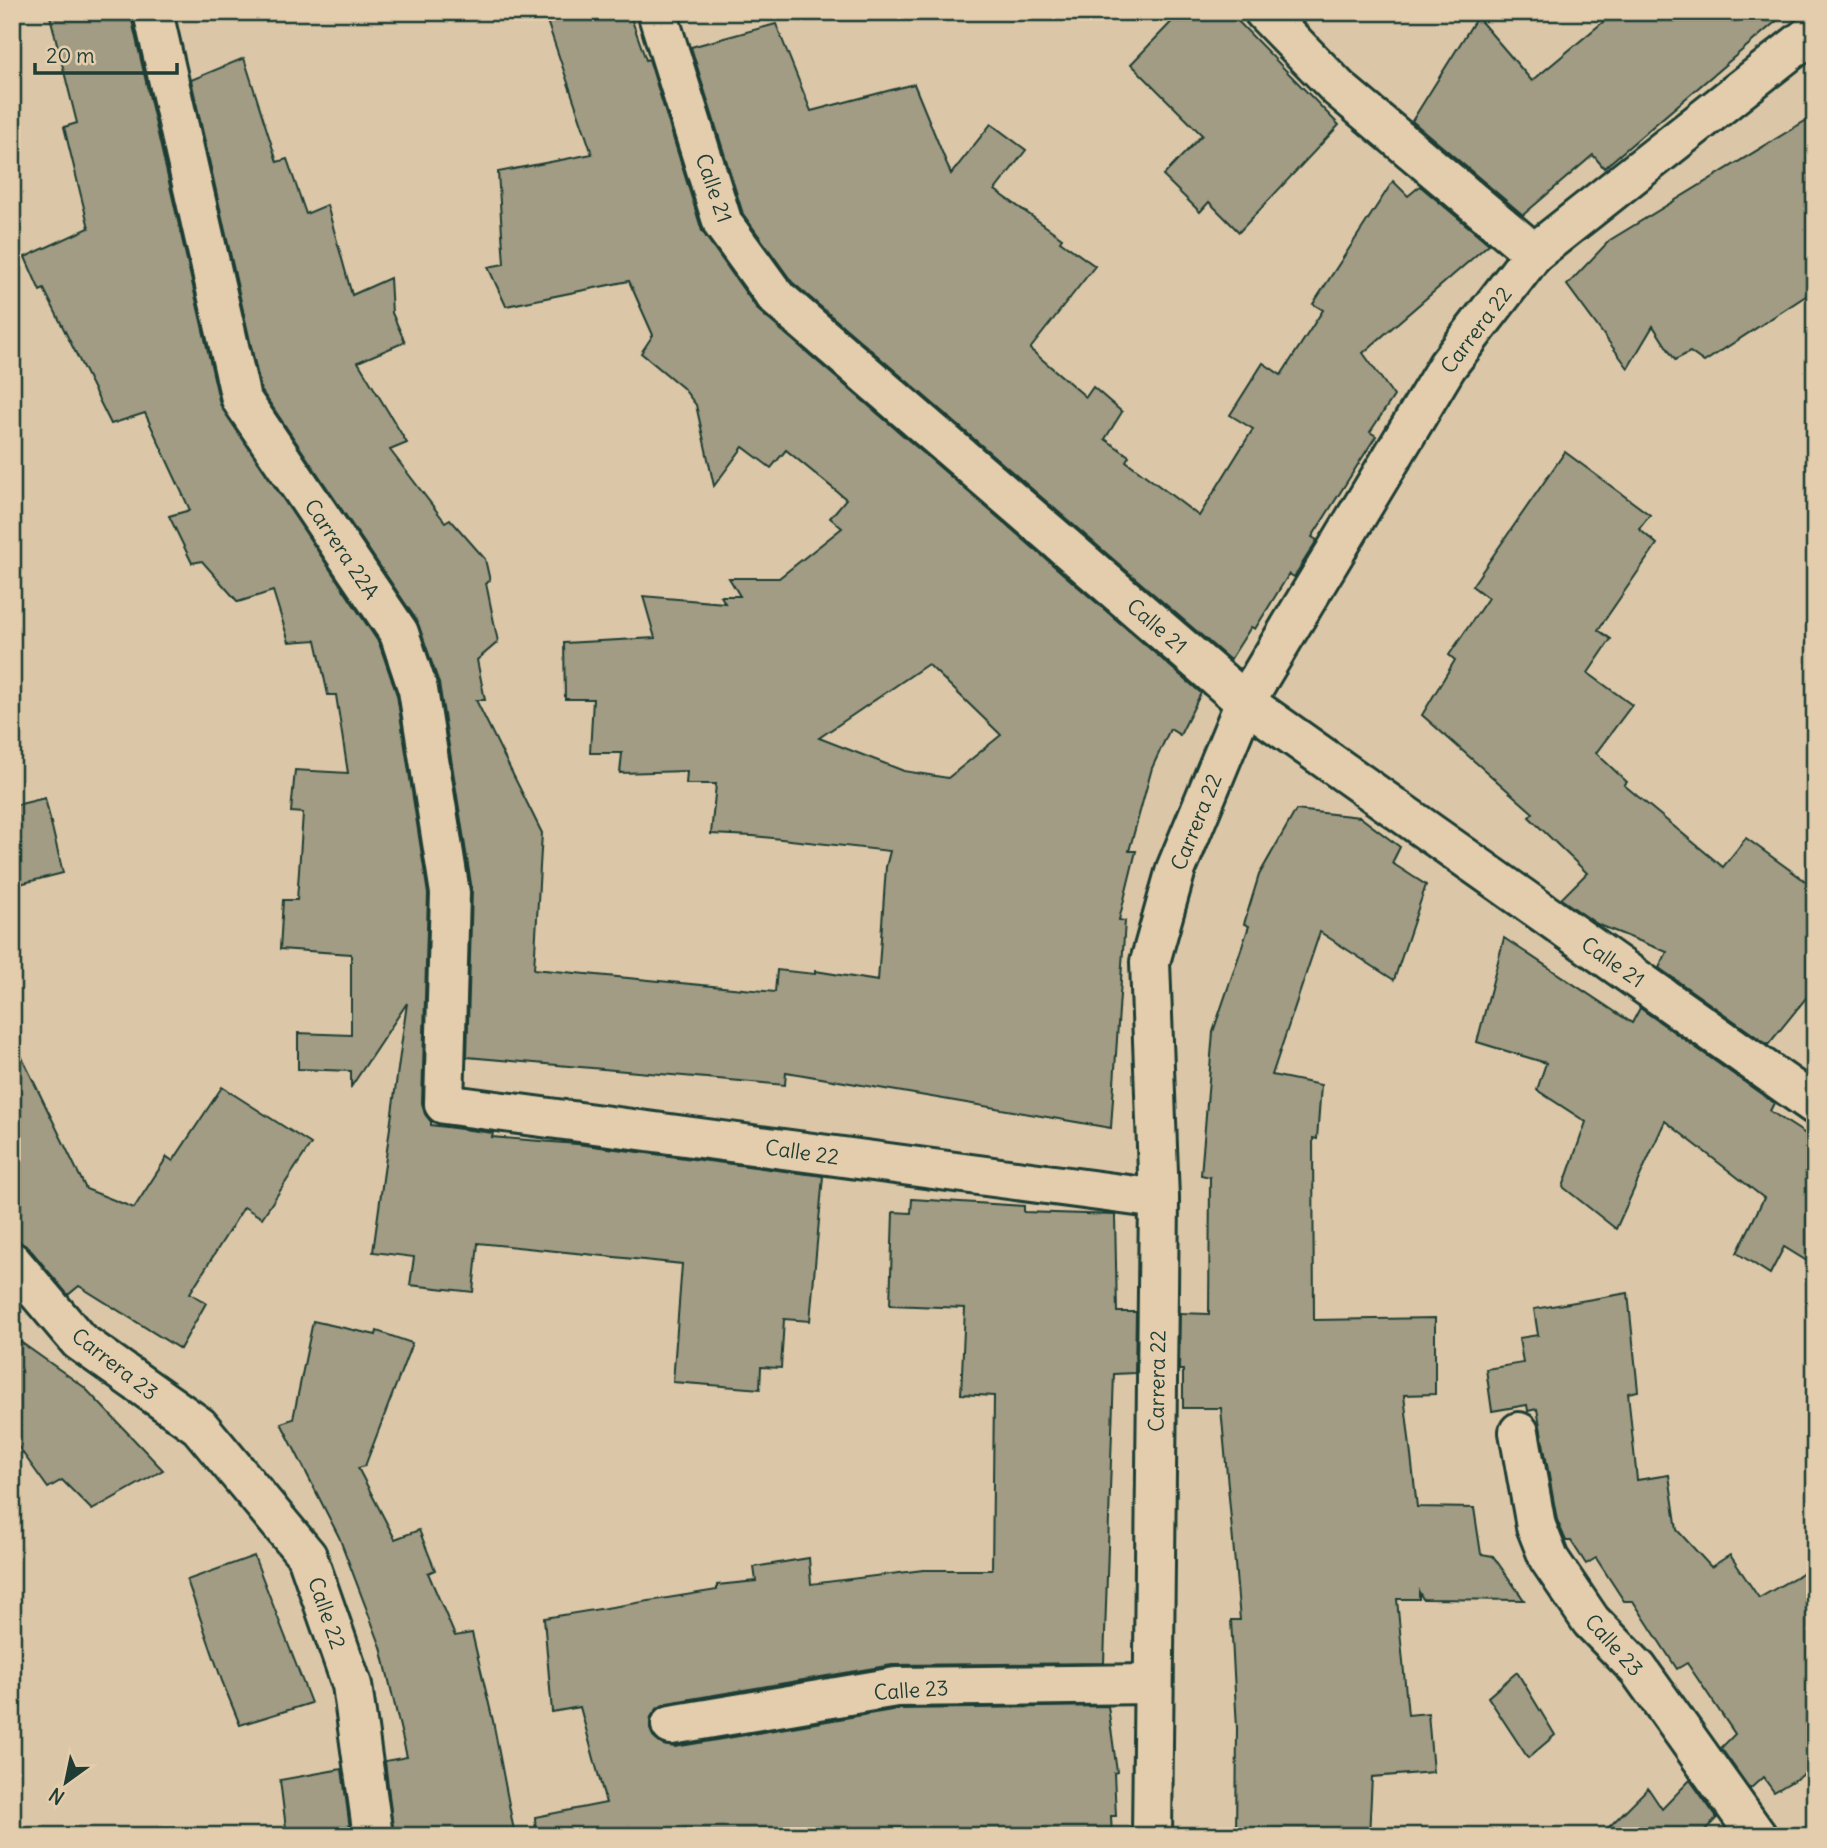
<svg xmlns="http://www.w3.org/2000/svg" width="1827" height="1848" font-family="Delius,sans-serif">
<style>
.building{fill:#a19c83;stroke:#1f3d34;stroke-width:2;fill-rule:evenodd}
.lines{fill:none;stroke-linecap:round;stroke-linejoin:round}
.minor-casing{stroke:#1f3d34;stroke-width:44}
.major-casing{stroke:#1f3d34;stroke-width:44}
.minor{stroke:#e3cdac;stroke-width:38}
.major{stroke:#e3cdac;stroke-width:38}
.labels{text-anchor:middle;dominant-baseline:central;stroke-width:5;stroke-linejoin:round;paint-order:stroke}
.street-label{font-size:21px;fill:#1f3d34;stroke:#e3cdac}
</style>
<rect width="100%" height="100%" fill="#dbc7a7"/>
<filter id="ink" filterUnits="userSpaceOnUse"><feTurbulence type="fractalNoise" baseFrequency=".0143" numOctaves="2"/><feDisplacementMap in="SourceGraphic" scale="14" xChannelSelector="R" yChannelSelector="G"/><feConvolveMatrix kernelMatrix="1 2 1 2 8 2 1 2 1" color-interpolation-filters="sRGB"/></filter>
<g filter="url(#ink)">
<g class="building">
<polygon points="49,12 130,12 220,404 379,643 397,695 428,894 422,1103 425,1114 431,1122 431,1125 493,1133 492,1137 577,1144 823,1176 810,1321 784,1319 781,1368 761,1367 760,1389 673,1382 682,1264 478,1243 473,1292 410,1285 414,1257 373,1252 407,1003 351,1087 351,1071 298,1069 298,1033 351,1035 351,954 280,949 283,900 297,900 303,813 291,812 295,770 348,773 336,695 328,695 316,640 289,642 273,591 238,602 202,561 192,563 169,516 190,510 145,413 111,424 44,289 40,291 25,257 89,228 64,127 77,123"/>
<path d="M 544,12 L 629,12 L 646,60 L 649,59 L 702,231 L 758,310 L 1201,693 L 1180,735 L 1170,729 L 1152,768 L 1129,851 L 1136,851 L 1119,920 L 1125,921 L 1111,1128 L 786,1072 L 785,1085 L 467,1057 L 472,890 L 439,683 L 417,621 L 261,390 L 191,80 L 244,58 L 277,162 L 287,159 L 306,214 L 327,205 L 352,295 L 390,278 L 392,313 L 405,342 L 358,362 L 407,443 L 390,450 L 445,522 L 450,519 L 485,559 L 490,581 L 486,583 L 498,642 L 477,660 L 485,700 L 476,700 L 542,833 L 534,969 L 775,992 L 777,970 L 815,974 L 815,971 L 878,981 L 886,867 L 890,851 L 753,836 L 711,834 L 716,784 L 686,784 L 687,771 L 620,773 L 622,753 L 590,753 L 593,699 L 565,699 L 564,643 L 655,638 L 643,596 L 725,603 L 721,596 L 740,596 L 729,578 L 779,578 L 842,528 L 830,518 L 846,499 L 786,450 L 771,468 L 743,447 L 714,486 L 696,405 L 683,388 L 641,353 L 653,335 L 629,281 L 506,306 L 488,267 L 504,264 L 498,172 L 592,154 ZM 928,664 L 1001,735 L 948,778 L 904,771 L 819,738 Z"/>
<polygon points="1181,12 1229,12 1339,125 1239,232 1209,202 1200,212 1163,176 1202,135 1131,64"/>
<polygon points="1615,12 1787,12 1604,168 1593,155 1523,215 1412,121 1477,17 1532,81"/>
<polygon points="776,24 811,111 914,84 951,174 991,124 1026,150 995,190 1062,238 1060,241 1095,266 1030,349 1086,397 1093,387 1122,412 1105,439 1129,456 1126,461 1199,516 1253,429 1230,415 1263,363 1281,375 1323,310 1313,304 1393,181 1408,196 1420,186 1489,244 1363,353 1394,396 1370,432 1376,436 1312,537 1317,540 1294,577 1289,574 1255,629 1251,627 1230,660 792,282 743,214 691,47"/>
<polygon points="1815,115 1815,290 1704,362 1690,352 1675,360 1653,326 1628,368 1567,285 1610,240"/>
<polygon points="1565,452 1650,515 1639,529 1657,544 1598,630 1611,639 1588,673 1632,705 1596,753 1627,782 1624,785 1723,867 1746,838 1815,888 1815,987 1768,1045 1659,968 1667,952 1597,924 1561,899 1587,873 1529,817 1533,813 1422,715 1455,660 1449,655 1488,598 1472,586"/>
<polygon points="45,798 63,873 12,886 12,806"/>
<polygon points="1296,810 1360,817 1400,847 1392,863 1426,885 1394,980 1320,932 1272,1075 1321,1085 1317,1139 1313,1138 1314,1320 1435,1318 1435,1394 1404,1395 1417,1507 1474,1508 1481,1554 1493,1556 1524,1600 1423,1599 1419,1592 1419,1599 1397,1599 1408,1715 1428,1713 1433,1772 1372,1777 1369,1836 1236,1836 1237,1728 1231,1620 1240,1620 1221,1408 1183,1408 1183,1370 1179,1370 1180,1313 1209,1314 1210,1177 1201,1175 1213,1032 1249,926 1244,924 1259,875"/>
<polygon points="1504,938 1632,1023 1640,1008 1774,1103 1770,1111 1815,1140 1815,1266 1784,1247 1770,1274 1737,1253 1764,1198 1665,1121 1616,1229 1563,1187 1586,1122 1537,1090 1546,1063 1477,1042"/>
<polygon points="12,1037 86,1189 134,1208 167,1157 173,1161 222,1087 311,1144 262,1218 244,1207 190,1293 206,1303 180,1349 79,1286 68,1295 29,1248 20,1242 12,1226"/>
<polygon points="912,1199 1024,1206 1024,1212 1115,1215 1117,1312 1136,1312 1135,1373 1114,1374 1104,1663 892,1665 667,1703 658,1708 651,1717 650,1729 655,1739 663,1745 675,1747 898,1709 1108,1706 1117,1772 1114,1773 1116,1816 1111,1816 1112,1836 536,1836 535,1817 606,1803 580,1707 552,1712 544,1618 717,1590 717,1585 756,1581 754,1567 809,1558 811,1584 923,1570 992,1570 994,1396 961,1394 965,1308 890,1305 893,1212 911,1213"/>
<polygon points="1628,1293 1638,1391 1628,1393 1637,1480 1669,1475 1677,1530 1711,1567 1730,1555 1759,1598 1815,1566 1815,1768 1774,1792 1763,1777 1750,1789 1721,1748 1735,1734 1687,1663 1677,1669 1633,1601 1624,1601 1596,1558 1586,1564 1571,1541 1566,1541 1557,1520 1537,1409 1528,1411 1527,1405 1492,1411 1486,1369 1523,1363 1519,1338 1538,1335 1534,1309"/>
<polygon points="313,1321 376,1335 377,1331 412,1343 365,1466 358,1468 395,1539 419,1530 435,1570 428,1573 455,1636 472,1633 493,1721 515,1836 394,1836 385,1761 407,1757 381,1647 339,1537 281,1423 293,1419"/>
<polygon points="12,1336 84,1387 163,1470 92,1510 62,1480 48,1488 12,1438"/>
<polygon points="254,1556 311,1703 240,1725 222,1681 187,1580"/>
<polygon points="1517,1672 1555,1735 1528,1758 1488,1697"/>
<polygon points="342,1769 351,1836 287,1836 280,1780"/>
<polygon points="1690,1780 1717,1818 1699,1836 1600,1836 1648,1788 1662,1809"/>
</g>
<g class="lines">
<defs>
<g id="minor">
<polyline points="153,12 241,399 399,633 418,690 450,893 444,1104 1159,1199"/>
<polyline points="657,12 723,224 776,297 1245,702 1815,1105"/>
<polyline points="1264,12 1339,89 1534,253"/>
<polyline points="12,1262 79,1341 199,1426 307,1556 352,1685 373,1836"/>
<polyline points="1519,1432 1536,1526 1549,1559 1591,1621 1638,1669 1757,1836"/>
<polyline points="671,1725 896,1687 1153,1684"/>
</g>
<polyline id="major" points="1152,1836 1159,1199 1150,962 1176,869 1245,702 1447,366 1534,253 1815,31"/>
</defs>
<use href="#minor" class="minor-casing"/>
<use href="#major" class="major-casing"/>
<use href="#minor" class="minor"/>
<use href="#major" class="major"/>
</g>
</g>
<g class="labels">
<g class="street-label">
<text transform="translate(714 188) rotate(71)">Calle 21</text>
<text transform="translate(1476 330) rotate(-53)">Carrera 22</text>
<text transform="translate(342 549) rotate(56)">Carrera 22A</text>
<text transform="translate(1157 626) rotate(41)">Calle 21</text>
<text transform="translate(1196 822) rotate(-68)">Carrera 22</text>
<text transform="translate(1613 962) rotate(35)">Calle 21</text>
<text transform="translate(802 1152) rotate(8)">Calle 22</text>
<text transform="translate(115 1364) rotate(38)">Carrera 23</text>
<text transform="translate(1157 1381) rotate(-89)">Carrera 22</text>
<text transform="translate(327 1613) rotate(71)">Calle 22</text>
<text transform="translate(1614 1645) rotate(48)">Calle 23</text>
<text transform="translate(911 1690) rotate(-4)">Calle 23</text>
</g>
</g>
<rect width="1827" height="1848" fill="none" stroke="#e3cdac" stroke-width="42"/>
<rect x="21" y="21" width="1785" height="1806" fill="none" stroke="#1f3d34" stroke-width="2.5" filter="url(#ink)"/>
<g transform="translate(66 1782) rotate(213)" stroke="#e3cdac" stroke-width="5" paint-order="stroke">
<path d="M0-5L12 26L0 18L-12 26Z" fill="#1f3d34"/>
<text y="-10" font-size="19" font-weight="bold" text-anchor="middle" fill="#1f3d34">N</text>
</g>
<path d="M35 63v10h142v-10" fill="none" stroke="#1f3d34" stroke-width="3.5"/>
<text x="46" y="63" font-size="21" fill="#1f3d34" stroke="#e3cdac" stroke-width="5" paint-order="stroke">20 m</text>
</svg>
